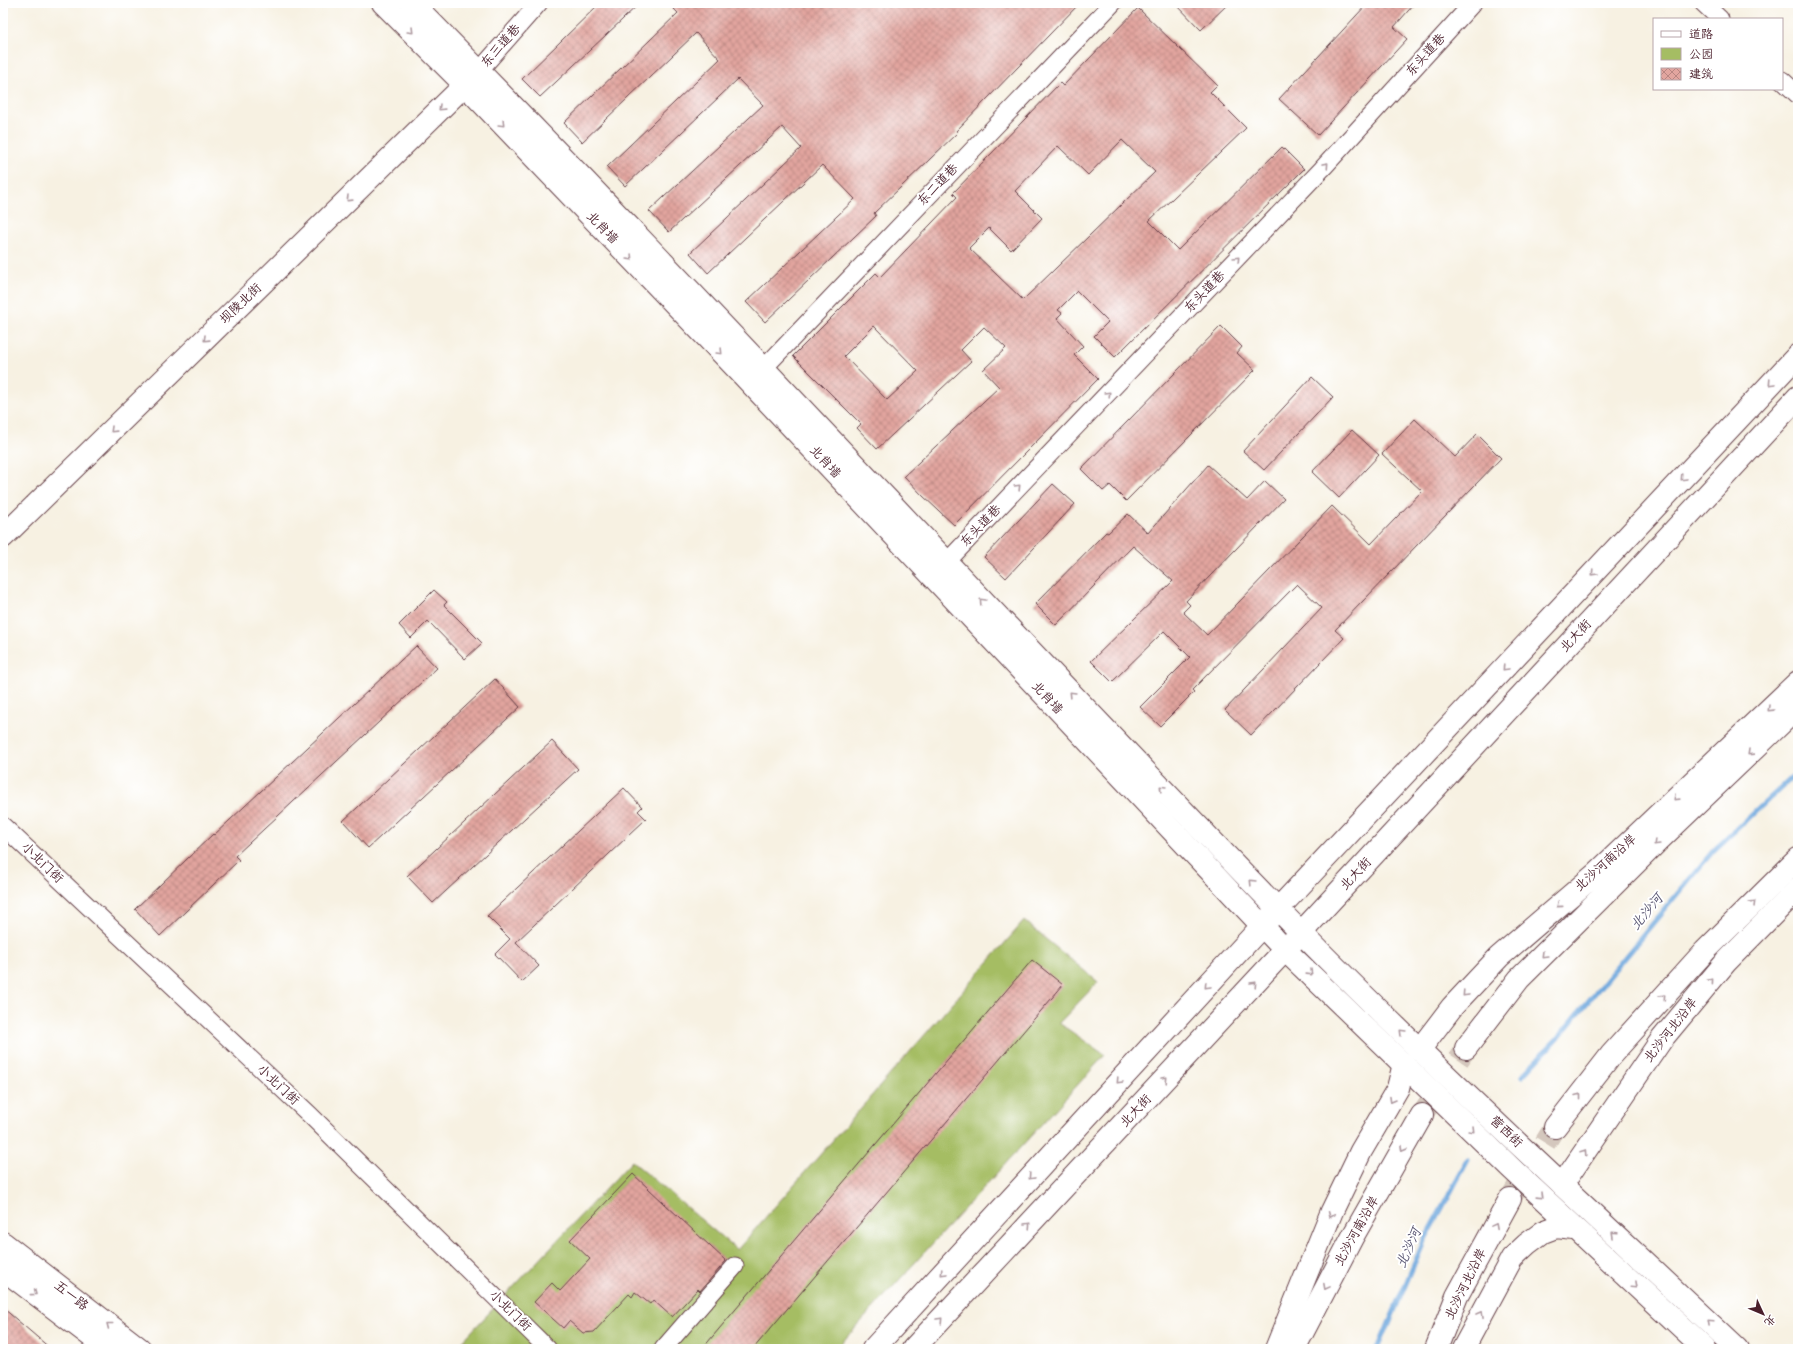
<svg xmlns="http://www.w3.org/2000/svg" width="1801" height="1352" font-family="Mynerve,'LXGW WenKai TC',sans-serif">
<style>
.green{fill:#a5bd63;stroke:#786e47}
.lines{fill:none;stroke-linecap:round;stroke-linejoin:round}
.stream{stroke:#6ea7dd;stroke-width:5}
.building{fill:url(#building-cross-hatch);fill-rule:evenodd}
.secondary-tunnel{stroke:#d4c7bd;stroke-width:22;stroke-dasharray:22 11;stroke-linecap:butt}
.street-casing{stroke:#643e46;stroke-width:19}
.secondary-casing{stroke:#643e46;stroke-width:24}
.primary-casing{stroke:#643e46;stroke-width:24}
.street{stroke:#fff;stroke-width:17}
.secondary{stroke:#fff;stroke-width:22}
.primary{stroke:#fff;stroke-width:22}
.oneway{stroke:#ae9aa0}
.labels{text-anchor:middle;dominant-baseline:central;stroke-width:4;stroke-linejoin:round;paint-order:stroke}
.street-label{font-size:13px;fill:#4a1f2b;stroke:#fff}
.water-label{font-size:14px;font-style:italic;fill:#585572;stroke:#fff}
</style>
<defs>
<pattern id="building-cross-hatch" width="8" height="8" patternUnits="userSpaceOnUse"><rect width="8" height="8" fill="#e2a59f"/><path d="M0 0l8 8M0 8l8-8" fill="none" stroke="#b98682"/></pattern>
</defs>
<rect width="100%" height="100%" fill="#fff"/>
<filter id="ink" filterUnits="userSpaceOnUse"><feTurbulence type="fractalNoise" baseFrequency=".025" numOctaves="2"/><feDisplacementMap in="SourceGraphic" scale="8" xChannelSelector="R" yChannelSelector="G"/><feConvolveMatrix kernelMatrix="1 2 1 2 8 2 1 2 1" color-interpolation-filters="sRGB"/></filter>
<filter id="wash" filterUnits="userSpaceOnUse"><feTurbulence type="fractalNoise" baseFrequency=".012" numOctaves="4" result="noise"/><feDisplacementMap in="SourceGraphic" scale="16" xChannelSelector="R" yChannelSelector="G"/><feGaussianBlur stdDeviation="0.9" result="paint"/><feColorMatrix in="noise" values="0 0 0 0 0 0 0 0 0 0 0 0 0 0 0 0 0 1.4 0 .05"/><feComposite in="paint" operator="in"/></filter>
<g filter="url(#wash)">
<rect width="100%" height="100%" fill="#f7f1e2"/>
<polygon class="green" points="1024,921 1098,982 1059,1023 1105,1055 836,1349 455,1349 632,1161 737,1250"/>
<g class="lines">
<g class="stream">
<polyline points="1522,1076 1556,1040 1713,851 1798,772"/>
<polyline points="1378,1349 1424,1241 1468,1160"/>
</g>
</g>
<g id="blocks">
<g class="building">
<polygon points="600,3 640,3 540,97 522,79"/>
<polygon points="668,3 1080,3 956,131 958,132 874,213 876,216 765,322 746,302 855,199 822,165 708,273 690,253 801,148 782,127 669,232 649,211 763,105 738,79 625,186 607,167 720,59 696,33 582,142 564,123 678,13"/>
<polygon points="1175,3 1229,3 1201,30"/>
<polygon points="1368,3 1415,3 1394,27 1407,39 1318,135 1279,99"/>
<path d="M 1138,8 L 1217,85 L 1210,92 L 1246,128 L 1149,221 L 1178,250 L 1282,147 L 1304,169 L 1115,357 L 1094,336 L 1108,322 L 1077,291 L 1058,310 L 1062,313 L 1057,318 L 1083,346 L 1074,355 L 1098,379 L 954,525 L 923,496 L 904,476 L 999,387 L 983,370 L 1006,348 L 984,327 L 961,350 L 971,361 L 877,449 L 857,428 L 861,424 L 793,356 L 876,273 L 880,277 L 957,197 L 953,193 L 1060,83 L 1063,86 ZM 1122,140 L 1155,172 L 1023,300 L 969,248 L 989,228 L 1011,250 L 1042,218 L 1015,191 L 1058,146 L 1088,175 ZM 874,326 L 918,371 L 887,400 L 844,356 Z"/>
<polygon points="1221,326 1242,347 1237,353 1255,370 1126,501 1110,485 1103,491 1081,469"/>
<polygon points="1312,377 1333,397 1264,470 1243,451"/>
<polygon points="1415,419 1455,457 1477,434 1501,458 1335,630 1344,638 1251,735 1225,710 1322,608 1297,584 1192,690 1194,692 1160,726 1140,707 1190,657 1164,631 1112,682 1091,661 1173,581 1133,546 1056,625 1035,604 1106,532 1108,533 1128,514 1148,533 1208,465 1247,500 1265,481 1284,499 1186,601 1190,605 1183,612 1207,635 1332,506 1371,544 1422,491 1382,454"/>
<polygon points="1352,430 1379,455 1339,498 1312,472"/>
<polygon points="1053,484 1075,504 1006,578 984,557"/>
<polygon points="434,590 447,602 444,605 482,643 465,659 428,621 411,638 399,625"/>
<polygon points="416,646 437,668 235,856 239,860 160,936 135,909 213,834 214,835"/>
<polygon points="495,679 520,707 368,848 343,821"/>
<polygon points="552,741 578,769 433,903 407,876"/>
<polygon points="624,788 642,807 638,811 646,819 516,942 539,966 522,982 495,954 510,939 487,916"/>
<polygon points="1032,960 1063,985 753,1349 702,1349"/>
<polygon points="633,1174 726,1261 700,1291 698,1289 672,1317 653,1300 650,1304 635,1292 632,1297 629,1294 594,1332 583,1333 569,1321 563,1328 534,1302 552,1283 560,1291 590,1259 570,1240"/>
<polygon points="3,1308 51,1349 3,1349"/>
</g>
</g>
</g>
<g filter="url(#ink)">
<use href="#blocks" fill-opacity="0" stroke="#643e46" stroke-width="1"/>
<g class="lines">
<g class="secondary-tunnel">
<polyline points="1422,1115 1466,1048"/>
<polyline points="1510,1199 1555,1127"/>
</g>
<defs>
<g id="street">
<polyline points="1703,3 1720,19"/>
<polyline points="479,71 539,3"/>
<polyline points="1782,80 1798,95"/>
<polyline points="764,368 1113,3"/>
<polyline points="939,570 1322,169 1473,3"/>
<polyline points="3,826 309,1114 548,1349"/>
<polyline points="663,1349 735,1266"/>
</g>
<g id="secondary">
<polyline points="383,3 465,85 740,372 1285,950 1512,1169 1705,1349"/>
<path d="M 412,3 C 705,300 987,610 1278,909 C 1426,1061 1583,1204 1737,1349"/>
<polyline points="3,537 475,75"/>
<polyline points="1466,1048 1519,979 1659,840 1798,707"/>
<polyline points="1420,1049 1452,1007 1499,957 1598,872 1798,682"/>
<polyline points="1555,1127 1611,1055 1705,951 1798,859"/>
<polyline points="1562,1185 1662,1039 1726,962 1798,889"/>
<polyline points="1276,1349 1332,1211 1361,1151 1398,1088 1404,1064"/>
<polyline points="1294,1349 1353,1236 1422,1115"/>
<polyline points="1436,1349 1457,1296 1510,1199"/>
<polyline points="1463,1349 1512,1258 1527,1244 1543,1232 1556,1227 1574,1229"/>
</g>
<g id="primary">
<polyline points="3,1243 140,1349"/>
<polyline points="3,1269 108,1349"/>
<polyline points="873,1349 1262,926 1798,355"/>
<polyline points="913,1349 1285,950 1798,397"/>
</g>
</defs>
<use href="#street" class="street-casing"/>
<use href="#secondary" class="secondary-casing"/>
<use href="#primary" class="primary-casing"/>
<use href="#street" class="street"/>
<use href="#secondary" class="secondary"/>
<use href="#primary" class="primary"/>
</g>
<defs><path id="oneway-chevron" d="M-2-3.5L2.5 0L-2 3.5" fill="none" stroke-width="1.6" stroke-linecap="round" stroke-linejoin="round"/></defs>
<g class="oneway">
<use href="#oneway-chevron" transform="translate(411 31) rotate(45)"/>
<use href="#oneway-chevron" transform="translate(441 108) rotate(136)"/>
<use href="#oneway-chevron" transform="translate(502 124) rotate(46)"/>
<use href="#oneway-chevron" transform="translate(1326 165) rotate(-48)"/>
<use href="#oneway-chevron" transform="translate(349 199) rotate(136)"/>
<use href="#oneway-chevron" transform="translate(630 258) rotate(46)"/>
<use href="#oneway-chevron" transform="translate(1237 259) rotate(-46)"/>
<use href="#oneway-chevron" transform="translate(206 339) rotate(136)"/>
<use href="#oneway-chevron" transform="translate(720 352) rotate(46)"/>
<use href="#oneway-chevron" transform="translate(1771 383) rotate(133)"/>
<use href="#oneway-chevron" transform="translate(1108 394) rotate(-46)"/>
<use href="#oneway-chevron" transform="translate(113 430) rotate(136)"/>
<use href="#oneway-chevron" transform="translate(1683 478) rotate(133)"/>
<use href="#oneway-chevron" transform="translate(1018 487) rotate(-46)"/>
<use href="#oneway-chevron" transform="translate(1594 573) rotate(133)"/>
<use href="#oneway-chevron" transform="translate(982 601) rotate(-134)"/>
<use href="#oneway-chevron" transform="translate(1505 668) rotate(133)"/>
<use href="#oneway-chevron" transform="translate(1072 694) rotate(-134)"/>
<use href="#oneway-chevron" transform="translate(1770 709) rotate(136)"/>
<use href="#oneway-chevron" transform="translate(1750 753) rotate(136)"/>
<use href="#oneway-chevron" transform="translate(1162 788) rotate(-134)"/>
<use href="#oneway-chevron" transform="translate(1676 798) rotate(136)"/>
<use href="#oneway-chevron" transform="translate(1656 843) rotate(135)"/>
<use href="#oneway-chevron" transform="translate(1252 882) rotate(-134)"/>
<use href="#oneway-chevron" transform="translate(1753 903) rotate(-45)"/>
<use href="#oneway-chevron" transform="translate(1559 905) rotate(139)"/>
<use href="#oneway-chevron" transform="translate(1544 955) rotate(135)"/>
<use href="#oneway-chevron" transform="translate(1310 973) rotate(44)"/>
<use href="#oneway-chevron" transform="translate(1711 981) rotate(-50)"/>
<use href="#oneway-chevron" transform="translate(1254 984) rotate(-47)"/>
<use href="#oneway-chevron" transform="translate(1207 986) rotate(133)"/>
<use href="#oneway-chevron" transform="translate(1465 994) rotate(133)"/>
<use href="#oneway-chevron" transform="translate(1663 997) rotate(-48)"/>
<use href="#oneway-chevron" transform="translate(1402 1032) rotate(-135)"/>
<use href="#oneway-chevron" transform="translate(1165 1079) rotate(-47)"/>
<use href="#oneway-chevron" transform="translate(1119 1081) rotate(133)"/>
<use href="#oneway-chevron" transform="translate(1579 1096) rotate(-52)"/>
<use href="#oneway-chevron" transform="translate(1392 1100) rotate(120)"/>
<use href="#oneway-chevron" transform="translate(1472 1130) rotate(45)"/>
<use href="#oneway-chevron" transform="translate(1403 1149) rotate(120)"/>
<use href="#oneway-chevron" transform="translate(1584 1153) rotate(-56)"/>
<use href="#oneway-chevron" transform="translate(1031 1177) rotate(133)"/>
<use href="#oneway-chevron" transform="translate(1540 1196) rotate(44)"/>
<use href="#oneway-chevron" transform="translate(1331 1215) rotate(113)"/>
<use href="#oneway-chevron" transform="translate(1028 1225) rotate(-47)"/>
<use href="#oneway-chevron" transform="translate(1495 1226) rotate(-62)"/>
<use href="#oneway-chevron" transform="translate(1614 1234) rotate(-137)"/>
<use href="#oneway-chevron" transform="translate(943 1273) rotate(133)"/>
<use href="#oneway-chevron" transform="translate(1635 1285) rotate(43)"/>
<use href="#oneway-chevron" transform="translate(1326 1287) rotate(118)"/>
<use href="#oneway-chevron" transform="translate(34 1293) rotate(37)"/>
<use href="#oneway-chevron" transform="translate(1481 1314) rotate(-61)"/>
<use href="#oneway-chevron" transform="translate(940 1320) rotate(-47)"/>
<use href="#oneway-chevron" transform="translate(1709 1322) rotate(-137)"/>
<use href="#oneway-chevron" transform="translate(109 1325) rotate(-142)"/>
</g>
</g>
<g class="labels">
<g class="street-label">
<text transform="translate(501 46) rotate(-49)">东三道巷</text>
<text transform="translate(1426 55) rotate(-48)">东头道巷</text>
<text transform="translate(938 185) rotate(-46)">东二道巷</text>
<text transform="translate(602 228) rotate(46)">北肖墙</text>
<text transform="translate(1205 292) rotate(-46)">东头道巷</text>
<text transform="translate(241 304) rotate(-44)">坝陵北街</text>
<text transform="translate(825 462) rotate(47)">北肖墙</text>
<text transform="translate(981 526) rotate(-46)">东头道巷</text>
<text transform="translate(1576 636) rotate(-47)">北大街</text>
<text transform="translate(1047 698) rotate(47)">北肖墙</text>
<text transform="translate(42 863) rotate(44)">小北门街</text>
<text transform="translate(1606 863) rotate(-42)">北沙河南沿岸</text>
<text transform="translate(1356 874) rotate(-47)">北大街</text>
<text transform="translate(1671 1030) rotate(-52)">北沙河北沿岸</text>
<text transform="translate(278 1085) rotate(43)">小北门街</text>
<text transform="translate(1136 1111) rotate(-47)">北大街</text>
<text transform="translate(1506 1132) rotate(44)">营西街</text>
<text transform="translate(1357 1231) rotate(-61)">北沙河南沿岸</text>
<text transform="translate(1466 1284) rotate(-64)">北沙河北沿岸</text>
<text transform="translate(71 1296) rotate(38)">五一路</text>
<text transform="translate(510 1311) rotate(44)">小北门街</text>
</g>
<g class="water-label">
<text transform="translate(1647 912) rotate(-50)">北沙河</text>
<text transform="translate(1409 1248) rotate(-66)">北沙河</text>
</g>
</g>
<rect width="1801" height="1352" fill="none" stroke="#fff" stroke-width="16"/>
<rect x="1653" y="18" width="130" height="72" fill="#ffffff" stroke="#b7a5aa"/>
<rect x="1661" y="31" width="20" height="6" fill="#ffffff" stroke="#b7a5aa"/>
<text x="1689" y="38" font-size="12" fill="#4a1f2b">道路</text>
<rect x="1661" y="48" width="20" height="12" fill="#a5bd63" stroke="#b7a5aa"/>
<text x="1689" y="58" font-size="12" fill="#4a1f2b">公园</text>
<rect x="1661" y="68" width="20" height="12" fill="url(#building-cross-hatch)" stroke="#b7a5aa"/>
<text x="1689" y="78" font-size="12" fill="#4a1f2b">建筑</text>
<g transform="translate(1763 1314) rotate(134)" stroke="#ffffff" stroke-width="3" paint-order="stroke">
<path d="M0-3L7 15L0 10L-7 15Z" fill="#4a1f2b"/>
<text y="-6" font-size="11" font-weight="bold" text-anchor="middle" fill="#4a1f2b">北</text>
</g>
</svg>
